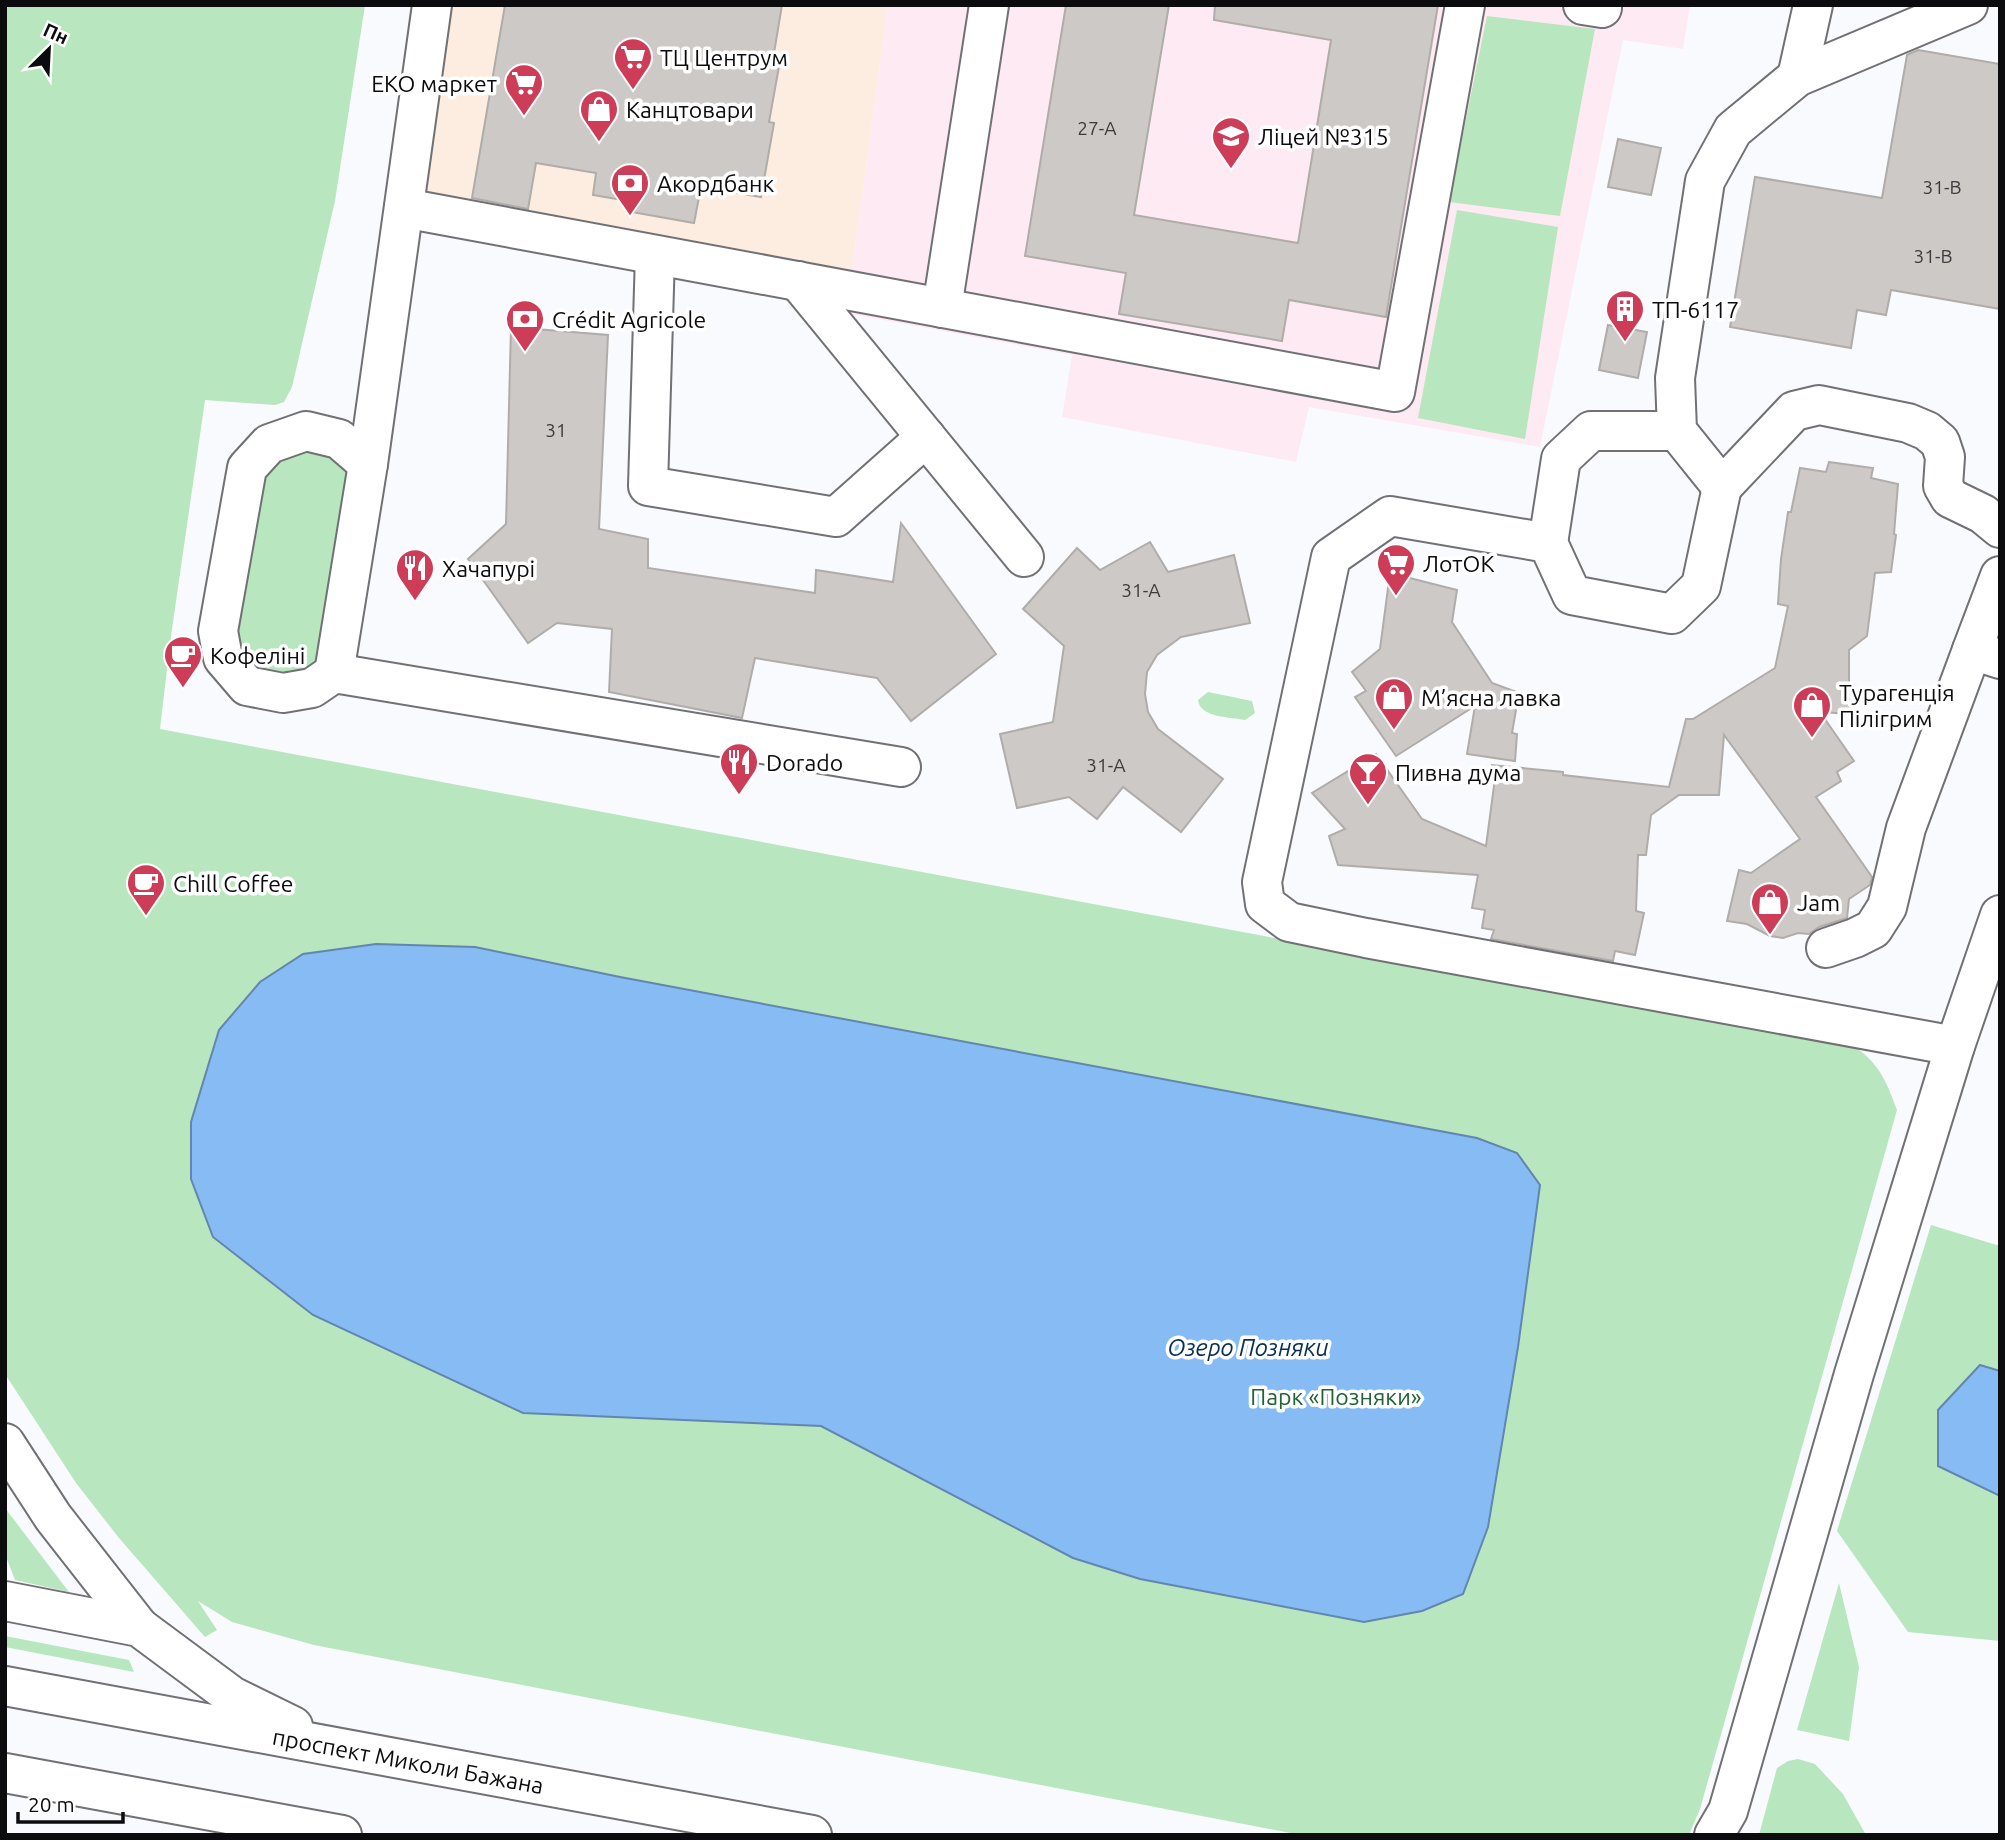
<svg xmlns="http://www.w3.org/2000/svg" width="2005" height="1840" font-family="Ubuntu,sans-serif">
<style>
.commercial{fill:#fdede0}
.education{fill:#feeaf2}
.green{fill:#b8e6be}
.water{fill:#87bbf3;stroke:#6286ae;stroke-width:2}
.building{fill:#cdc9c7;stroke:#b0aca9;stroke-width:2}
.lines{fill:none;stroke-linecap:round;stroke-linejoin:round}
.minor-casing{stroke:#717175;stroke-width:42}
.major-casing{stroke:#717175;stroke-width:42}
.highway-casing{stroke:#717175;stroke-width:42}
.minor{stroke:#fff;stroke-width:38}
.major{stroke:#fff;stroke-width:38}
.highway{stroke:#fff;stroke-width:38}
.labels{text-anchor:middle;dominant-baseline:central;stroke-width:7;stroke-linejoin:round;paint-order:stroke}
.number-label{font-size:19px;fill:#3c3b3c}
.poi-label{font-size:23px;fill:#0c0c0e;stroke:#fff;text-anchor:start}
.park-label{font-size:23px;fill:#216232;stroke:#fff}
.street-label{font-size:23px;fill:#0c0c0e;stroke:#fff}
.water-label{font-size:24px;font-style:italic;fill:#092f53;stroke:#fff}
</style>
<rect width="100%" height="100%" fill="#f9fafe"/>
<polygon class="commercial" points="449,5 888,5 846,313 412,223"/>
<polygon class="education" points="888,5 1690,5 1683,49 1623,40 1540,447 1309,407 1296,462 1062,417 1072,355 846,313"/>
<g class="green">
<path d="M 5,5 L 365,5 L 335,201 L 292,387 L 284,402 L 275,405 L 205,400 L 170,643 L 160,729 L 1855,1047 C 1880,1064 1887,1083 1897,1110 L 1700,1809 L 1689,1835 L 1301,1835 L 314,1645 L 232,1622 L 198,1601 L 217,1630 L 205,1637 L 119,1538 L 76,1483 L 5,1374 Z"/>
<polygon points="1487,16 1595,29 1560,216 1449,202"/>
<polygon points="1457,210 1558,227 1525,439 1418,418"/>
<path d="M 315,444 L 350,468 L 327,645 L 307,671 L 273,677 L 254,667 L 233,632 L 261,485 C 277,457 283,452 315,444 Z"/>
<path d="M 1208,692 L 1252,701 L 1255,713 L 1245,720 C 1231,717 1200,718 1198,700 Z"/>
<polygon points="1931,1225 2000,1246 2000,1641 1908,1632 1837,1531"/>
<polygon points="5,1508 69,1592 15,1580 5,1554"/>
<polygon points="1839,1583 1859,1667 1849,1741 1797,1730"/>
<polygon points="5,1636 129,1660 134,1672 5,1647"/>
<polygon points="1798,1759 1815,1764 1843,1794 1866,1835 1759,1835 1777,1768 1788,1761"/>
</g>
<g class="water">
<polygon points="376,944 475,947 620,977 1477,1138 1517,1153 1540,1185 1518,1347 1488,1527 1463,1594 1422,1611 1364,1622 1140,1579 1073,1558 821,1426 523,1413 313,1315 213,1237 191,1179 191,1122 219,1030 260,982 303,954"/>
<polygon points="1980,1365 2000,1371 2000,1496 1938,1466 1938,1410"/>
</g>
<g class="building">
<polygon points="505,5 782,5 773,59 780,61 769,122 774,123 761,197 701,187 694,223 626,211 628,201 593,195 596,173 536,163 528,209 472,198"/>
<polygon points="1066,5 1169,5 1134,215 1298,243 1331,40 1214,20 1215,5 1438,5 1386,317 1289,300 1282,341 1119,314 1126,273 1025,256"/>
<polygon points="1918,50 2000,64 2000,309 1891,290 1886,315 1857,310 1851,348 1730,327 1755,177 1882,198 1907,55"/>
<polygon points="1618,139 1661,148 1651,195 1608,187"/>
<polygon points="1608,325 1647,332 1638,378 1599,370"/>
<polygon points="511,327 608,335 599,529 648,539 648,568 815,593 816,570 893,582 901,523 996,654 911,721 877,678 755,658 742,718 609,692 612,629 557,623 528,643 468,559 506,524"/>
<polygon points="1829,462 1873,468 1871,478 1898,484 1894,534 1896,535 1891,572 1875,573 1867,636 1849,650 1849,714 1820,712 1854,761 1837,772 1841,781 1816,797 1872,877 1870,885 1849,899 1847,918 1819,927 1809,934 1798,933 1783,938 1770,936 1747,924 1727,921 1739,870 1751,873 1800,839 1724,735 1719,795 1679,795 1651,815 1646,855 1638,855 1636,911 1644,913 1635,955 1615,951 1613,961 1491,939 1494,930 1482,928 1485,910 1472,908 1478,875 1338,865 1329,836 1345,829 1312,793 1376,754 1422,819 1486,846 1494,786 1492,765 1563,772 1563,775 1669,787 1686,719 1693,719 1775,668 1788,606 1778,604 1781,559 1788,512 1791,512 1800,468 1826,472"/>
<polygon points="1150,542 1168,572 1234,555 1250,623 1181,637 1157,655 1147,672 1145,694 1148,712 1158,729 1223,779 1181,832 1123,787 1097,819 1069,797 1017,808 1000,734 1053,722 1064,646 1023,609 1077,548 1100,570"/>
<polygon points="1390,573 1457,590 1452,622 1492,683 1519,693 1512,733 1517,734 1515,761 1467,754 1475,706 1396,756 1355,697 1366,691 1352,672 1380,649"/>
</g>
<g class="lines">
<defs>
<g id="minor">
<polyline points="1583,5 1602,8 1602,5"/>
<polyline points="1968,5 1797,77 1733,130 1705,181 1675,378 1677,431 1722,487 1794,411 1819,405 1908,423 1927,431 1940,442 1945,457 1943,486 1950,498 1983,514 2000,528"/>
<polyline points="1797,77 1813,5"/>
<polyline points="404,208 1395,392 1465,5"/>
<polyline points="655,255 648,486 836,517 926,437"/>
<polyline points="798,281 1024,557"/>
<polyline points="942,308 989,5"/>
<polyline points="368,464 339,439 306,431 269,444 247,468 218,631 223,658 247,686 283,693 312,688 334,673 901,767"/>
<polyline points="1722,487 1701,586 1672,614 1572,595 1548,543 1390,516 1331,557 1262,882 1265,904 1289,922 1366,938 1955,1046"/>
<polyline points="1548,543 1561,459 1591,431 1677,431"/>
<polyline points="2000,576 1972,650 2000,659"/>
<polyline points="334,673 368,464 432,5"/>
<polyline points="1826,948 1855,938 1873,929 1887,907 1906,828 1972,650"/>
<polyline points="1714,1835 1728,1811 1854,1374 1955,1046 2000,915"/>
</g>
<polyline id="major" points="5,1443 53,1517 139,1627"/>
<g id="highway">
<polyline points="5,1601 139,1627 232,1696 293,1726"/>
<path id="s1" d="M 5,1686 L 812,1835"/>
<polyline points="5,1773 342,1835"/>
</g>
</defs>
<use href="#minor" class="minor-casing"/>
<use href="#major" class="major-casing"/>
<use href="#highway" class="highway-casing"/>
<use href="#minor" class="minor"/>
<use href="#major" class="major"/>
<use href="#highway" class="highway"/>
</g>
<defs>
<symbol id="supermarket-pin" viewBox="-11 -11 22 30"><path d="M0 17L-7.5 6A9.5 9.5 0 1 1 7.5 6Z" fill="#cd3d58" stroke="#fff"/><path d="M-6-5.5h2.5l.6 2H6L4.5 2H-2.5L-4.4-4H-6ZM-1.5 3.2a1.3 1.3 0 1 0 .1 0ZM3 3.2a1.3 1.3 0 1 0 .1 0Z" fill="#fff"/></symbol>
<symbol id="shop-pin" viewBox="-11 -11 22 30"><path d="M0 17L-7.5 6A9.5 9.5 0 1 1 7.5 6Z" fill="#cd3d58" stroke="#fff"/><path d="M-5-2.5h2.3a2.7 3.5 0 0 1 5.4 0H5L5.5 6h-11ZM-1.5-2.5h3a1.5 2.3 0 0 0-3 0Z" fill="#fff"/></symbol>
<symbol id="school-pin" viewBox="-11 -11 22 30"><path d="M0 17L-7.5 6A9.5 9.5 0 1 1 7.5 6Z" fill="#cd3d58" stroke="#fff"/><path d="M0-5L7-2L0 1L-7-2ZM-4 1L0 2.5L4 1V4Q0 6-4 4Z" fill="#fff"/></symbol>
<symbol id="bank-pin" viewBox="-11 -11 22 30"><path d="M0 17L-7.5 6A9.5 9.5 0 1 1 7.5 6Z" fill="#cd3d58" stroke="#fff"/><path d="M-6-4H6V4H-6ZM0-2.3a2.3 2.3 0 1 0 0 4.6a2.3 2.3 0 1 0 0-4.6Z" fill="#fff"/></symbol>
<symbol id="building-pin" viewBox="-11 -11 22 30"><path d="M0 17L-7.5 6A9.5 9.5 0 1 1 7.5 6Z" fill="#cd3d58" stroke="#fff"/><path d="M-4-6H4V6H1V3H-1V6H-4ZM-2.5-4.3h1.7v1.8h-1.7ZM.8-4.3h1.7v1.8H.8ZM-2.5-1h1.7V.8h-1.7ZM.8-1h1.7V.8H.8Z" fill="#fff"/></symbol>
<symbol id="restaurant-pin" viewBox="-11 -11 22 30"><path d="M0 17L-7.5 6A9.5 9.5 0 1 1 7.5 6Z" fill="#cd3d58" stroke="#fff"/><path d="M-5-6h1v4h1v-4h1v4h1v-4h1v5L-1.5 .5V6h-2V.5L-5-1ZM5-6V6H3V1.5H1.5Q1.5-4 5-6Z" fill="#fff"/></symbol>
<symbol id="cafe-pin" viewBox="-11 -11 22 30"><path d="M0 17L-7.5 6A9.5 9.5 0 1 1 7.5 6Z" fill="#cd3d58" stroke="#fff"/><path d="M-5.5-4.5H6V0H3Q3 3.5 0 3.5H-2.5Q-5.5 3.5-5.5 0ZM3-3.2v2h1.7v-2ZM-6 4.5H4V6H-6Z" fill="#fff"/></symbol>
<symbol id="bar-pin" viewBox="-11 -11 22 30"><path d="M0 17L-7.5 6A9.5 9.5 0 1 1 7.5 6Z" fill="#cd3d58" stroke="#fff"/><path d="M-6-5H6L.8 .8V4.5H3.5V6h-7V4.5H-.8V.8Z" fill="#fff"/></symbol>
</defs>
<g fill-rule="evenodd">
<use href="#supermarket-pin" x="611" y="35" width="44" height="60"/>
<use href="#supermarket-pin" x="502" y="61" width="44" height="60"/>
<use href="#shop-pin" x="577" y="87" width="44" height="60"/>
<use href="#school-pin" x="1209" y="114" width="44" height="60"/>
<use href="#bank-pin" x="608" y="161" width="44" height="60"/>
<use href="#building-pin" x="1603" y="287" width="44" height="60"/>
<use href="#bank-pin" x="503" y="297" width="44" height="60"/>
<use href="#supermarket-pin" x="1374" y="541" width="44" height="60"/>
<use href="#restaurant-pin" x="393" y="546" width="44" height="60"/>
<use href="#cafe-pin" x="161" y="633" width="44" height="60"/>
<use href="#shop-pin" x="1372" y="675" width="44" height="60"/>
<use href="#shop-pin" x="1790" y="683" width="44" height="60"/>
<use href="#restaurant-pin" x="717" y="740" width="44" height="60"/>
<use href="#bar-pin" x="1346" y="750" width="44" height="60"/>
<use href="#cafe-pin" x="124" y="861" width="44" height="60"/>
<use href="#shop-pin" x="1748" y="880" width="44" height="60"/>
</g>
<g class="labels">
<g class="number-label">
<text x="1097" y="128">27-А</text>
<text x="1942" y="187">31-В</text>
<text x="1933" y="256">31-В</text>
<text x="556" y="430">31</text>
<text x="1141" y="590">31-А</text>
<text x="1106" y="765">31-А</text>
</g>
<g class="poi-label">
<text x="660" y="57">ТЦ Центрум</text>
<text x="497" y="83" text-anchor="end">ЕКО маркет</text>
<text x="626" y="109">Канцтовари</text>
<text x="1258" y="136">Ліцей №315</text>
<text x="657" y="183">Акордбанк</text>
<text x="1652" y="309">ТП-6117</text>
<text x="552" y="319">Crédit Agricole</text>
<text x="1423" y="563">ЛотОК</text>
<text x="442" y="568">Хачапурі</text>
<text x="210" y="655">Кофеліні</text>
<text x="1839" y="692">Турагенція<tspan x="1839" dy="26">Пілігрим</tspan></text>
<text x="1421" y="697">М’ясна лавка</text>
<text x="766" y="762">Dorado</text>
<text x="1395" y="772">Пивна дума</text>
<text x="173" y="883">Chill Coffee</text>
<text x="1797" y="902">Jam</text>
</g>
<g class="park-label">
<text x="1336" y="1396">Парк «Позняки»</text>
</g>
<g class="street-label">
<text stroke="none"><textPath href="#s1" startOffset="410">проспект Миколи Бажана</textPath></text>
</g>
<g class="water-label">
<text x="1248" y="1347">Озеро Позняки</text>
</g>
</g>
<rect width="2005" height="1840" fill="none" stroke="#0c0c0e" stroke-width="14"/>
<g transform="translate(49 49) rotate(24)" stroke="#ffffff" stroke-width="5" paint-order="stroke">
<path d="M0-5L12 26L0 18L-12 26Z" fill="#0c0c0e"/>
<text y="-10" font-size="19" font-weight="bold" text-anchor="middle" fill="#0c0c0e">Пн</text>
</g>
<path d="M18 1812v10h105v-10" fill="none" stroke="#0c0c0e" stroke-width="3.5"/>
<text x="28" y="1812" font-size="21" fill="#0c0c0e" stroke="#ffffff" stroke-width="5" paint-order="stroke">20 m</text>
</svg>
